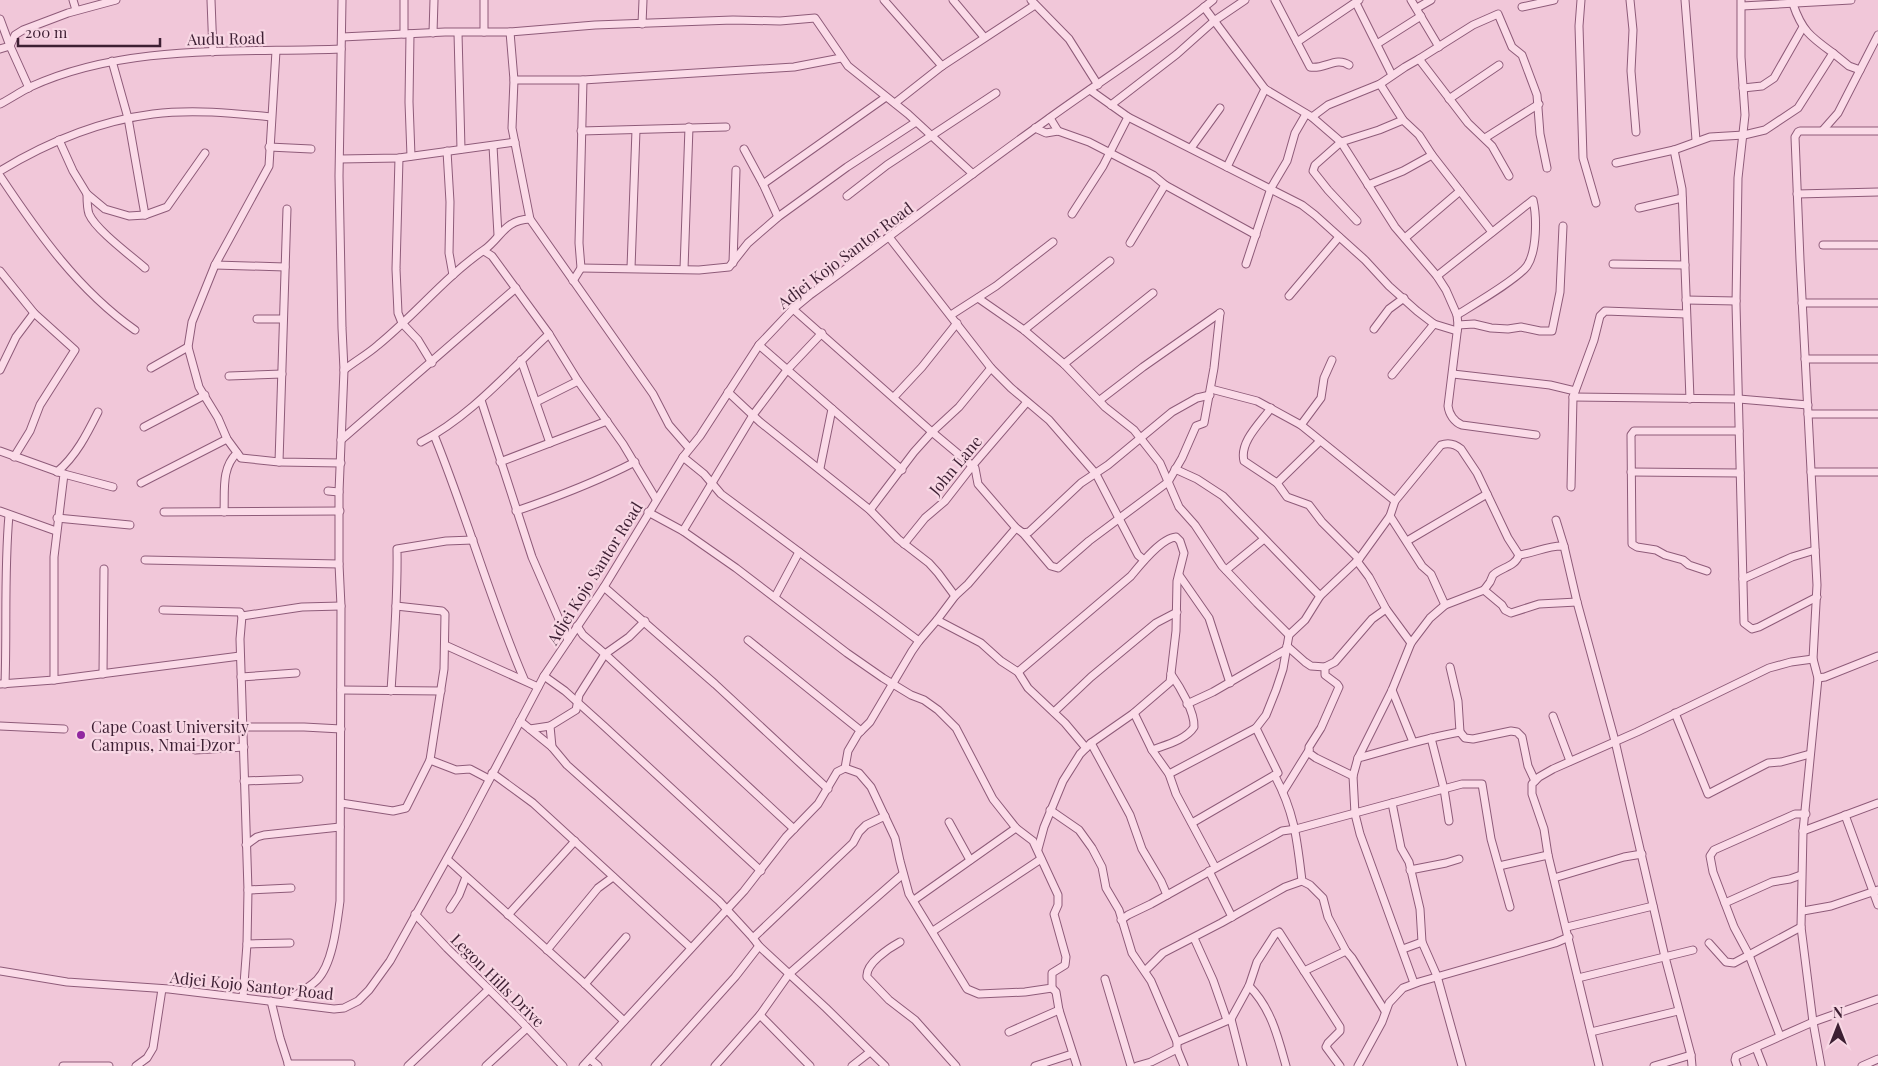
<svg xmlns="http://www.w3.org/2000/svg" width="1878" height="1066" font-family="'Playfair Display',serif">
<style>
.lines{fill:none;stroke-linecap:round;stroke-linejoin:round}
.minor-casing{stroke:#8e5b79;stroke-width:9}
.minor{stroke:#fbdbe8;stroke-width:7}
.poi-dot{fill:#9128a0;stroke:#f8d7e4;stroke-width:2}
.labels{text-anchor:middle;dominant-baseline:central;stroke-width:4.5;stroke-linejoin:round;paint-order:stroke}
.street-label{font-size:16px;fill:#3d1f33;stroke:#f8d7e4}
.poi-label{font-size:16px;fill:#3d1f33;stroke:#f8d7e4;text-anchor:start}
</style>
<rect width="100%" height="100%" fill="#f1c7d9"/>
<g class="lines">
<defs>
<g id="minor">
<polyline points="73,0 76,10"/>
<polyline points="211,0 213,52"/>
<polyline points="884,0 942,66"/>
<polyline points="953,0 984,37"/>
<polyline points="1031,0 1069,39 1098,85"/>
<path d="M 1275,0 L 1310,67 C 1324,70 1336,56 1349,65"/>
<polyline points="1411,0 1439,47"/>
<polyline points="1581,0 1579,26 1583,158 1596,203"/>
<polyline points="1630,0 1633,30 1631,71 1636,132"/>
<polyline points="1685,0 1696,140"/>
<polyline points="1741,0 1741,57 1745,115 1738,178 1736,304 1744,623 1752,629 1759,627 1817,597"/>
<polyline points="1356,3 1392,75"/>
<polyline points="1742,6 1851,0"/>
<path d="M 1204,7 L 1265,89 L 1312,117 L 1341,142 L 1395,227 L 1437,276 L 1446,290 L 1457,315 L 1458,325 L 1448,406 C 1449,414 1454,422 1462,425 L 1536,435"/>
<polyline points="1522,7 1554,0"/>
<polyline points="1417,8 1431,0"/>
<polyline points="0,19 10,46 0,49"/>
<polyline points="642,24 643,0"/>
<polyline points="484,32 484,0"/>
<polyline points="510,32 514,80 512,128 530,219 653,394 669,425 689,448"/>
<polyline points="433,33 434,0"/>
<polyline points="458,33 461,149"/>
<polyline points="404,34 404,0"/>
<polyline points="410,34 409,102 411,156"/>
<polyline points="342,37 445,32 510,32 595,25 733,20 780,21 815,18 848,66 908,114 973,174"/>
<polyline points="1297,42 1359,0"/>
<polyline points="1377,44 1421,16"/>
<polyline points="276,51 269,166 215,265 192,322 188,347 199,387 218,418 227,439 241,458 279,462 341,463"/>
<polyline points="1833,53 1849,66 1860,70"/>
<polyline points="1419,59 1468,123 1492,146 1509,176"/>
<polyline points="112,61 128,118 145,215"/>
<polyline points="514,80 583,80 794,67 841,58"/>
<polyline points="1380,84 1403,120"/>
<polyline points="29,88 10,46 15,35 23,30 68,13 116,0"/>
<polyline points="1743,88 1762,86 1774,78 1803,27"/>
<polyline points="1090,90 1128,117 1302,205 1315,215 1365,260 1389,286 1417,311 1434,324 1457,331"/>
<polyline points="1449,99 1499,65"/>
<polyline points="895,103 942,66 1035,5"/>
<path d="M 0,104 C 10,99 20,92 30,87 C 126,43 238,53 341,49"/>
<polyline points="1111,105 1177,54 1214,21 1245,0"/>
<polyline points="1312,117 1328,105 1380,84 1405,67 1419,59 1473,25 1498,14 1512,47 1522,55 1537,95 1540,134 1547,168"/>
<polyline points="1050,118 1058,131"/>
<polyline points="1035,128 1046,133 1058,131 1089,142 1153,175 1165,185 1130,243"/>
<polyline points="1823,130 1838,113 1878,35"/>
<polyline points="581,131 726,127"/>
<polyline points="1485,138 1539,104"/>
<polyline points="59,140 73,171 87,194 105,209 129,216 145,215 167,207 205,153"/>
<polyline points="493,146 498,235"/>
<polyline points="269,147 311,149"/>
<polyline points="1191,148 1220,108"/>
<polyline points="744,149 763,184 778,217"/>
<polyline points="1674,150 1682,189 1690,399"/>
<polyline points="447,151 450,202 449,253 453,275"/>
<polyline points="399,158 396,269 398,313 402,323 418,340 432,363"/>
<polyline points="340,159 399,158 515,142"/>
<path d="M 1616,163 L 1674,150 L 1710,137 L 1744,135 L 1765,130 L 1798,108 L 1833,53 C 1811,37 1802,31 1793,4"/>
<polyline points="1227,167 1265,89"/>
<path d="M 0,171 C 46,143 99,121 153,114 C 192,109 232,113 271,117"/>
<path d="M 0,176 C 38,233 78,290 135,330"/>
<polyline points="763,184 886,97"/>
<polyline points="1165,185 1256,235"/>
<polyline points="1368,185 1403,171 1432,155"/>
<path d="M 87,194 C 87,201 87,208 89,214 C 96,230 130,255 145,268"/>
<polyline points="1797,194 1878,192"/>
<polyline points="847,196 887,165 996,93"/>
<polyline points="1639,208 1682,198"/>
<polyline points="1072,214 1103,166 1128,117"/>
<polyline points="1357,221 1328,190 1313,171 1315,165 1341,142 1379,130 1403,120 1419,135 1432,155 1492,232"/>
<polyline points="889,237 991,368 1011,388 1049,420 1096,474 1138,555 1144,560"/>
<polyline points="1405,238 1460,191"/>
<polyline points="1823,245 1878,245"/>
<polyline points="484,251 492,256 549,334 578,381 623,444 656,499"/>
<polyline points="733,263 736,170"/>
<polyline points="1246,264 1271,188 1287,161 1295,133 1306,114"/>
<polyline points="1613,264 1685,265"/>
<polyline points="215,265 285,267"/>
<polyline points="581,268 699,270 729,267 748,243 778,217 847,167 916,122"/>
<polyline points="631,268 636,130"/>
<polyline points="684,269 689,127"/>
<polyline points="0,271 34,313 75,350 40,405 30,431 14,457"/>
<path d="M 1437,276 L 1533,200 C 1537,217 1537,251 1527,266 C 1518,279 1473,305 1457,315"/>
<polyline points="573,281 581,268 579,243 583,80"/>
<polyline points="1289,296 1339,237"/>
<polyline points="978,298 1024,330 1064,364 1105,407 1134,430 1160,463 1179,507 1195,525 1222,566 1257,603 1289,635"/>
<polyline points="1686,300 1736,301"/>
<polyline points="1802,303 1878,303"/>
<polyline points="793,309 932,432 975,468 978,484 1016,528 1023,533 1029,532 1081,483 1108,465 1172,412 1197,398 1210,395"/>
<polyline points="951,315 996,286 1053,242"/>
<polyline points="257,319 283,319"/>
<polyline points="1458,325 1474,324 1491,328 1508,329 1521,327 1540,331 1552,331 1560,292 1563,226"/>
<polyline points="1374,329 1389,309 1404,298"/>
<polyline points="1024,330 1110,261"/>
<polyline points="759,345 902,470"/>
<polyline points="1805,359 1878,359"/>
<polyline points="521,360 550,443"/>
<polyline points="1064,364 1153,293"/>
<polyline points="151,368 188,347"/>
<polyline points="0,370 16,337 34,313"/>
<path d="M 344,370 C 355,361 368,354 378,345 C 415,315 445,277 484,250 C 501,238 504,220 530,219"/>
<polyline points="1453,374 1550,385 1575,391"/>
<polyline points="1392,375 1434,324"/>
<polyline points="229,376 282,374"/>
<polyline points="1211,389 1257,401 1301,425 1395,501"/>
<polyline points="728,392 760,422 870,510 898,539 929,563 938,573 955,596"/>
<polyline points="894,397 922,367 957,323"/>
<polyline points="1573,397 1739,399 1808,405"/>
<polyline points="481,400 532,557 568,640"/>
<polyline points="1100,400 1143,367 1220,313"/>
<polyline points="536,402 578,381"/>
<path d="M 1271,408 C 1261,422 1239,442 1244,461 L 1277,483 L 1287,497 L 1309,505 L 1322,522 L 1359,559"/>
<polyline points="1808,414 1878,414"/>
<polyline points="1301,425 1321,398 1324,378 1332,360"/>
<polyline points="144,427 205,395"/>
<path d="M 434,435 C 467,516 490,600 524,679"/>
<polyline points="341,440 516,288"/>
<path d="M 421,442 C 471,416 508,372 549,334"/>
<polyline points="0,451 64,474 54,557 54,680"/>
<polyline points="683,457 704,474 721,494 919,641"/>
<polyline points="279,462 287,209"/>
<polyline points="500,462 607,421"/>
<polyline points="820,468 832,409"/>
<polyline points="1175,469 1197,479 1223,496 1320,596"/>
<path d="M 57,472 C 76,456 87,434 98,412"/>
<polyline points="1631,472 1740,473"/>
<polyline points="1811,472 1878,472"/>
<polyline points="64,474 113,487"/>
<polyline points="141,483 227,439"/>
<polyline points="1277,483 1320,441"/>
<polyline points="1571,487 1573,397 1594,340 1600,316 1605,311 1686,314"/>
<polyline points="328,491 339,492"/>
<polyline points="870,510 914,452 932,432 959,407 991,368"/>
<polyline points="0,511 56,531"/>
<path d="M 516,511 C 557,497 596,482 635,462"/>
<polyline points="164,512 340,511"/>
<path d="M 224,512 C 225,491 221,468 237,453"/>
<polyline points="648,512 683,531 736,568 847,653 883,678 911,695 924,700 938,710 956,728 993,799 1016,828 1033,841 1058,895 1058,905 1054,914 1066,957 1065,965 1052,973 1052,988 1025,992 979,994 967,989 909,894 900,861 895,838 871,787 859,773 845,768"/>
<polyline points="1390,516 1422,566 1431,574 1445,605"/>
<polyline points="57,518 130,525"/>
<polyline points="1556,520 1564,546"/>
<polyline points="683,531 753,415 787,370 822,333"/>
<polyline points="1023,533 1051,566 1058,568 1089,541 1168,482 1182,458 1196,426 1204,423 1214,368 1220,313"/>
<polyline points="1407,541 1487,494"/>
<polyline points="904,544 925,518 945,501 973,465 1027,402"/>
<polyline points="145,560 339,564"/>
<polyline points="1357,561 1369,577 1386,609 1411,643"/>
<polyline points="1226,570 1264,539"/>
<polyline points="1707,571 1689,565 1683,560 1665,555 1656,550 1637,547 1632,544 1631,435 1634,431 1739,431"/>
<polyline points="1179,575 1209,618 1230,683"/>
<polyline points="1743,579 1792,557 1815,550"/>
<polyline points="604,587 715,684 828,789"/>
<polyline points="1484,590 1502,605 1505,610 1511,613 1539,604 1577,602"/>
<polyline points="775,597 799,552"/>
<polyline points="396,606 442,611 445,614 444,669 430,760 456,770 470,769 489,779"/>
<polyline points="163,610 240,612 242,616"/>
<polyline points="242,616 240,639 248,890 247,944 243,997"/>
<polyline points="242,616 302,607 341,606"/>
<polyline points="937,620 955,596 968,584 1016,528"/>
<polyline points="577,626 583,635 605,654 794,829"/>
<polyline points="748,640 861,731"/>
<polyline points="445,645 538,687"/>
<polyline points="1287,646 1305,662 1311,666 1325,667 1335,662 1372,619 1386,609"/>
<polyline points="1325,667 1325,675 1337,684 1339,687 1321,728 1309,747 1309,753 1316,758 1353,776"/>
<polyline points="1450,667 1458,701 1460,732"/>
<path d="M 1018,672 L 1131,576 C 1140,565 1161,538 1176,537 L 1180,541 L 1184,553 L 1177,581 L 1176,631 L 1170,682 L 1134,713 L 1091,743 L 1080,754 L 1063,781 L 1044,827 L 1038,849"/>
<polyline points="103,674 104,569"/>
<polyline points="544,676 565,691 605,727 761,871"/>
<polyline points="241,677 296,673"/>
<polyline points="1818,678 1825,677 1878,656"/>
<polyline points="0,684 54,680 240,656"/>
<path d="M 5,684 C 7,627 4,571 9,515"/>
<polyline points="341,690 441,691"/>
<polyline points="1392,690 1413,742"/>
<path d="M 391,691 C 394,643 398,596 397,549 L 446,541 L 473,540"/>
<polyline points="1187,704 1213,692 1287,649"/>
<polyline points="1054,712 1091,677 1156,623 1177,612"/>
<polyline points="1134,713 1152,750 1169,774 1176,794 1215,867"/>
<polyline points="1675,713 1708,794 1768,763 1781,762 1810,754"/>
<polyline points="1553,716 1570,761"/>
<polyline points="520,721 552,747 567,765 719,901 753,938 759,946 826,1008 885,1066"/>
<polyline points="0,726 64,729"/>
<polyline points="243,727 304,727 341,729"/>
<polyline points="530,729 550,726"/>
<polyline points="1431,738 1444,789 1449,821"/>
<polyline points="1091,743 1130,815 1142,849 1161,881 1167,895"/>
<polyline points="552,747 550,726 576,710 579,695 605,654 629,637 645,621"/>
<polyline points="195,750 244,747"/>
<path d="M 1152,750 C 1165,745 1186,740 1194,727 C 1195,712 1180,687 1171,674"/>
<path d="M 1358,758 C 1392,749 1425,738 1460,732 L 1465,738 L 1473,739 L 1511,731 L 1517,732 L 1522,737 L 1528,766 L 1535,781"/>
<polyline points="492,773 533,803 691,948"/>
<path d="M 1169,774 L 1256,728 L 1266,715 L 1276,690 L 1283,669 L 1289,635 L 1305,620 L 1320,596 L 1359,559 L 1390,516 L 1395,501 L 1441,445 C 1449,442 1455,444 1461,449 L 1477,473 L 1508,538 L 1519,555 C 1535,553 1548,545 1564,546 L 1577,602 L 1615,741 L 1665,957 L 1691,1055 L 1692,1066"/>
<path d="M 1275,776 C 1295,814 1297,840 1302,881 L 1310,885 L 1323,898 L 1328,917 L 1346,951 L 1352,958 L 1385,1011"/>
<polyline points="244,781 299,779"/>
<polyline points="1283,792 1309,750"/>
<polyline points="341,803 393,811 406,808 430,760"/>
<polyline points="1392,803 1401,848 1409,862 1420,909 1422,942 1437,976 1462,1066"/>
<polyline points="1050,810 1079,830 1092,848 1102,867 1106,888 1119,910 1132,953 1151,981 1177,1042 1177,1049 1184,1066"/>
<polyline points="1845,815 1878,905"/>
<polyline points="949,822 970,860"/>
<polyline points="1192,823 1278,773 1256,728"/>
<polyline points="1803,831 1878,803"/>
<polyline points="246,845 257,837 264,835 340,827"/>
<polyline points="447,859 585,984 624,1021"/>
<polyline points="1499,866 1548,855"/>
<polyline points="1410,870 1446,863 1459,859"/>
<polyline points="1209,871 1232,917"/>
<polyline points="1554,878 1624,857 1642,854"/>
<polyline points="248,890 291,888"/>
<polyline points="914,900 1016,828"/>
<polyline points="1725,903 1772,882 1790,879 1801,875"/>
<polyline points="450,909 459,895 466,877"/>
<polyline points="1803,911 1831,906 1878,890"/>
<polyline points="415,914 447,948 519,1019 563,1066"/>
<polyline points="508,915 575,841"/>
<polyline points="1121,920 1128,915 1151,904 1282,831 1296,829 1462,784 1482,784 1491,839 1510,907"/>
<polyline points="1567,927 1653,906"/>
<polyline points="933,931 1041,859"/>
<polyline points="753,938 853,843 859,832 866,825 885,816"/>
<polyline points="1194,938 1213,980 1227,1020"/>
<path d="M 900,942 C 889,948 865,964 867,977 L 889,1000 L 915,1020 L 956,1066"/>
<polyline points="1709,943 1726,962 1734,963 1801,927"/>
<polyline points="247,944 290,943"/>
<polyline points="1403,949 1422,942"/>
<polyline points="547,950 598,888 613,877"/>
<path d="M 0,971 L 67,982 L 169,989 L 334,1009 L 344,1008 L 358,1001 L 369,990 L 390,961 L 465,826 L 544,676 L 604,587 L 683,457 L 700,436 L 759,345 L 793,309 L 810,295 C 889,238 965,178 1044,122 C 1100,81 1160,44 1213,0"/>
<polyline points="1145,971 1163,953 1221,923 1285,887 1302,881"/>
<polyline points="1304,971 1346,951"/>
<polyline points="1578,978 1693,950"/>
<polyline points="1105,979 1131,1066"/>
<path d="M 1414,983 L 1360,834 L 1355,814 L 1353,776 L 1358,758 L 1392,690 L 1411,643 L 1430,618 L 1445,605 L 1484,590 L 1490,582 L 1493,575 C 1502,567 1515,567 1519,555"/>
<polyline points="585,984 626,937"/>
<path d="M 1249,986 C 1271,1008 1278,1037 1286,1066"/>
<polyline points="1052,988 1056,992 1059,1010 1077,1066"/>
<polyline points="271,1001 280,1038 289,1066"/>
<path d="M 284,1002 C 295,995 308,989 317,980 C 333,964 337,923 340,901 L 341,606 L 339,564 L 339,492 L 344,370 L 342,328 L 339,176 L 342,0"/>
<polyline points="760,1015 810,1066"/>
<polyline points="1231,1019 1243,1066"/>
<polyline points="1009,1032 1059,1010"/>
<polyline points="1591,1032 1678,1011"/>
<polyline points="1780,1036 1749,955 1734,927 1713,872 1710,856 1714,850 1795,814 1806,814"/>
<polyline points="1177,1042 1231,1019 1249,986 1257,962 1275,934 1279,932 1340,1027 1340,1031 1328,1043 1326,1047 1340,1066"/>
<polyline points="1756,1048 1763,1066"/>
<polyline points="590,1059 598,1066"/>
<polyline points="288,1064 351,1064"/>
<polyline points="63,1066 109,1066"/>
<polyline points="136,1066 147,1058 153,1048 162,989"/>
<polyline points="408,1066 489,989"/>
<polyline points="486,1066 527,1028"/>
<polyline points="583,1066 744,891 786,837 818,804 837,772 845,768 848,751 858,734 870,722 912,651 919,641 937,620 981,643 1001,661 1018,672 1028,688 1065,723 1086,748"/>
<polyline points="655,1066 735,977 759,946"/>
<polyline points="715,1066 760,1015 789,974 903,874"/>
<polyline points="852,1066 870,1052"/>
<polyline points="1035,1066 1072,1054"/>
<polyline points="1137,1066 1151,1062 1177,1049"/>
<polyline points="1358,1066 1382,1022 1389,1003 1403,988 1419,982 1555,943 1569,937"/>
<polyline points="1599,1066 1548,855 1544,829 1532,794 1532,784 1539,777 1553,769 1637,732 1769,668 1791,662 1813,659"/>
<polyline points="1654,1066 1691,1055"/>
<polyline points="1737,1066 1735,1060 1736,1056 1813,1022 1878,999"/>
<polyline points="1821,1066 1813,1022 1801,927 1803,831 1818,678 1813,659 1817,585 1800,260 1795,137 1798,132 1800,131 1878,131"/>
<polyline points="1862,1066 1878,1059"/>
</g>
</defs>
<use href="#minor" class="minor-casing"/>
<use href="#minor" class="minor"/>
</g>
<circle class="poi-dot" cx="81" cy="735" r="5"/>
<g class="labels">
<g class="street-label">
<text transform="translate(226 38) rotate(-1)">Audu Road</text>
<text transform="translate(845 255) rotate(-37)">Adjei Kojo Santor Road</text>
<text transform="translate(955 465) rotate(-50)">John Lane</text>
<text transform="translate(594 573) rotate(-58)">Adjei Kojo Santor Road</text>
<text transform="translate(498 980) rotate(45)">Legon Hills Drive</text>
<text transform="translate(252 985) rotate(6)">Adjei Kojo Santor Road</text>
</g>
<g class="poi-label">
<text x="91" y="726">Cape Coast University<tspan x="91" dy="18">Campus, Nmai Dzor</tspan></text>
</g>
</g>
<g transform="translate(1838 1026)" stroke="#f8d7e4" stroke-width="4" paint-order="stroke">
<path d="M0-4L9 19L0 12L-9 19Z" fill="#3d1f33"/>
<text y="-8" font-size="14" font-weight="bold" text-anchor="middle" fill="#3d1f33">N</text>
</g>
<path d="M18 38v8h142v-8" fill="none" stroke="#3d1f33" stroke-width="2.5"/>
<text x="25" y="38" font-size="15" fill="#3d1f33" stroke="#f8d7e4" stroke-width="4" paint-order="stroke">200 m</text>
</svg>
